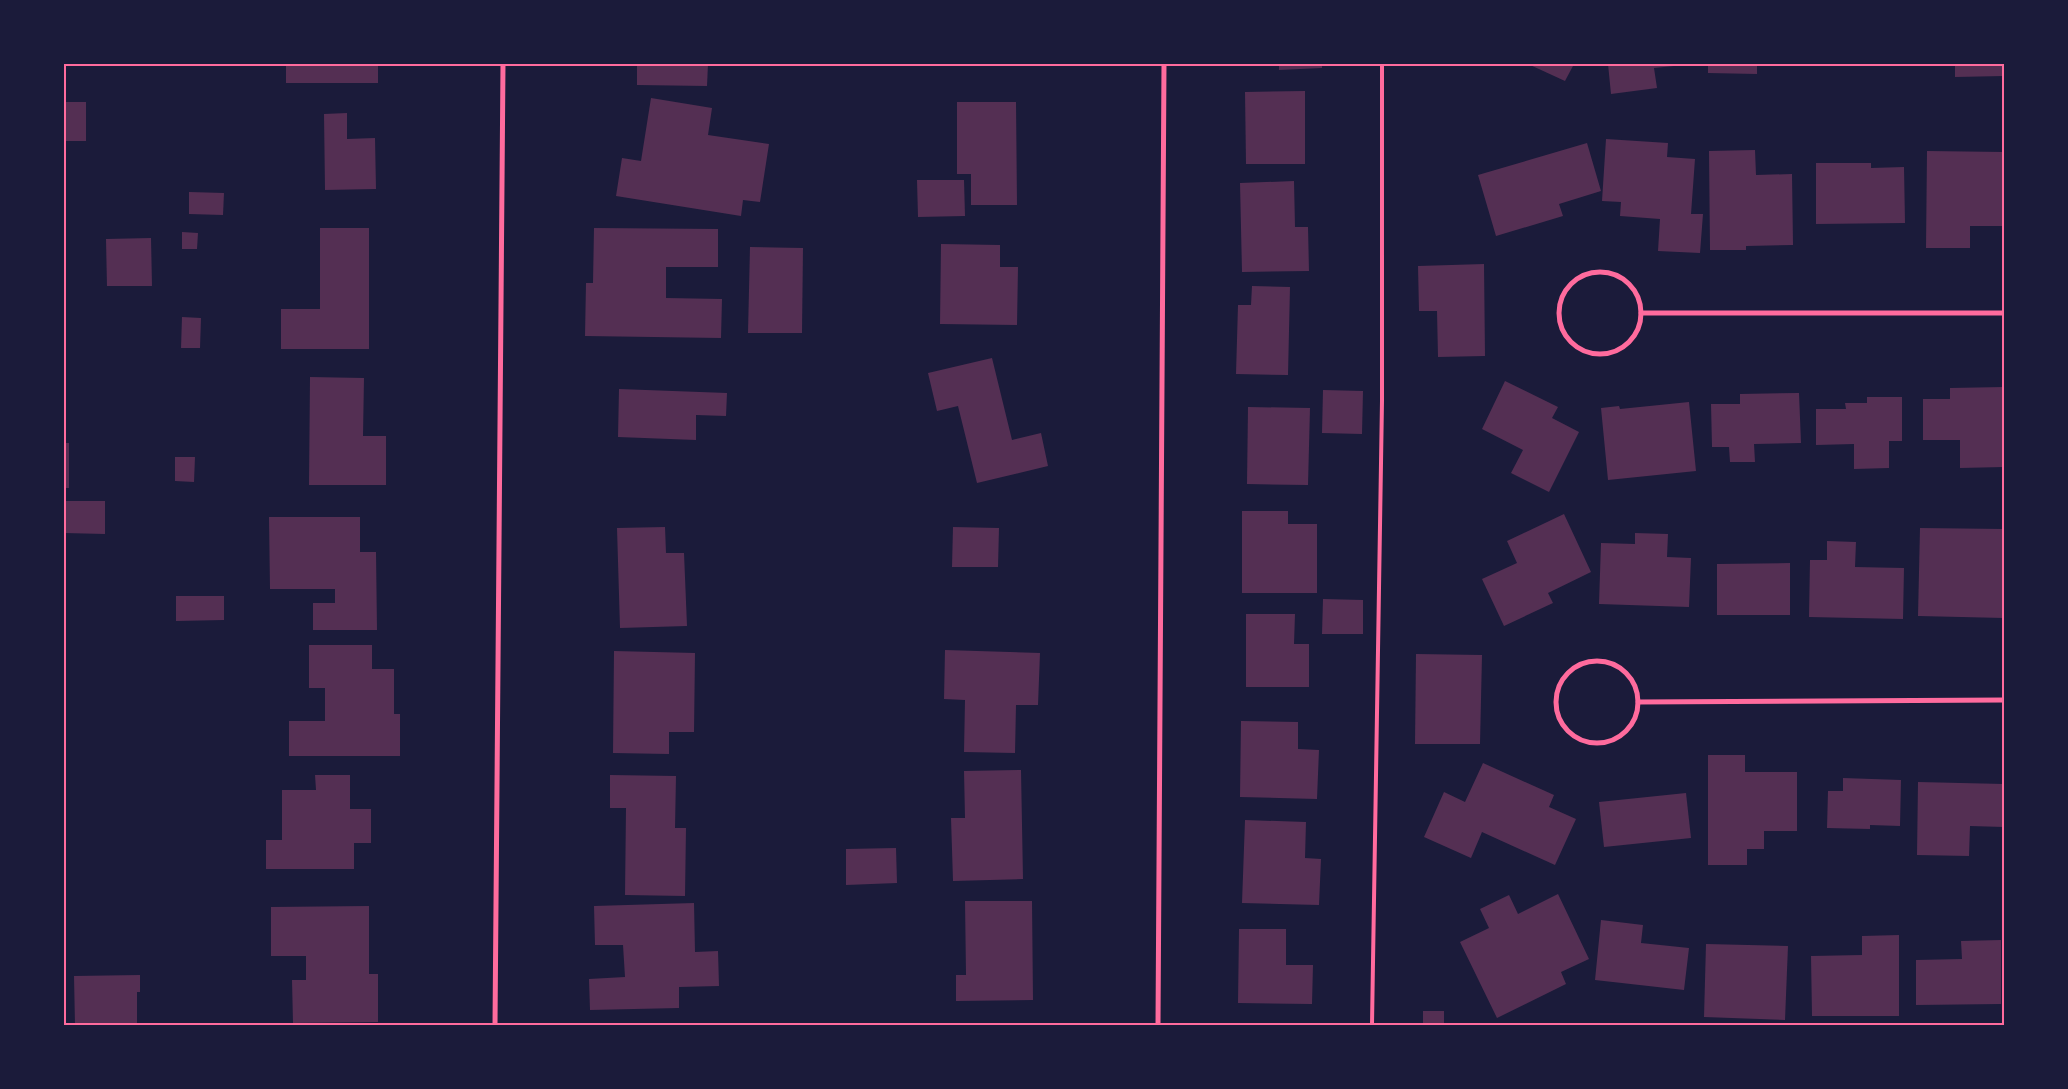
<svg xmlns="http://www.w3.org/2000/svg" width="2068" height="1089" font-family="'Roboto Condensed',sans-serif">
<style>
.building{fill:#542f53}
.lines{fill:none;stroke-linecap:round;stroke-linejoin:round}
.service{stroke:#ff6b9d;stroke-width:4}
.minor{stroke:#ff6b9d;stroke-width:5}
.neatline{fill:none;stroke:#ff6b9d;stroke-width:2}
</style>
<rect width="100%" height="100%" fill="#1b1b3a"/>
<g class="building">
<rect x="286" y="64" width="92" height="19"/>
<polygon points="637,64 708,64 707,86 637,85"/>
<polygon points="1279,64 1322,64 1322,68 1279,70"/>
<polygon points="1528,64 1574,64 1565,81"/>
<polygon points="1608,64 1674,64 1674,66 1654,68 1657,88 1611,94"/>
<polygon points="1708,64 1757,64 1757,74 1708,73"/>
<polygon points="1955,64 2004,64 2004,76 1955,77"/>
<polygon points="1305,91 1305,164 1246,164 1245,92"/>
<polygon points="651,98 712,108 708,135 769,144 760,202 743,200 741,216 616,196 622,158 641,161"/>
<polygon points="64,102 86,102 86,141 66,141 66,220 64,220"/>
<polygon points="957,102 1016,102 1017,205 971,205 971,174 957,174"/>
<polygon points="347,113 347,139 375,138 376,189 325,190 324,114"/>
<polygon points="1606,139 1668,143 1667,157 1695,159 1691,214 1703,214 1700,253 1658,251 1660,219 1620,216 1621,202 1602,201"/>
<polygon points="1587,143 1601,191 1559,204 1563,216 1496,236 1478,175"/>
<polygon points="1755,150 1756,175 1792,174 1793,245 1746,246 1746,250 1710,250 1709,151"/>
<polygon points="1927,151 2004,152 2004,226 1970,226 1970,248 1926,248"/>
<polygon points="1816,163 1871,163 1871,168 1904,167 1905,223 1816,224"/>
<polygon points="917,180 964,180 965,216 918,217"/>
<polygon points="1294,181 1295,227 1308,227 1309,271 1242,272 1240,183"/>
<polygon points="189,192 224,193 223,215 189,214"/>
<polygon points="320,228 369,228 369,349 281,349 281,309 320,309"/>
<polygon points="594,228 718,229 718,267 666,267 666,298 722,299 721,338 585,336 586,283 593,283"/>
<polygon points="182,232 198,233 197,249 182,249"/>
<polygon points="151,238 152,286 107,286 106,239"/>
<polygon points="941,244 1000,245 1000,267 1018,267 1017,325 940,324"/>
<polygon points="750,247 803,248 802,333 748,333"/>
<polygon points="1484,264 1485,356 1438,357 1437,311 1419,311 1418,266"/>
<polygon points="1252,286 1290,287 1288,375 1236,374 1238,305 1251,305"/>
<polygon points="182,317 201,318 200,348 181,348"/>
<polygon points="992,358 1012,440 1041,433 1048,466 977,483 958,406 937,411 928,373"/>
<polygon points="310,377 364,378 363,436 386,436 386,485 309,485"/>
<polygon points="1505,381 1558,407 1552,418 1579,432 1549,492 1511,473 1523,450 1482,429"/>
<polygon points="2004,387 2004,467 1960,468 1960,440 1923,440 1923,399 1950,399 1950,388"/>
<polygon points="619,389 727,393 726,416 696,415 696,440 618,437"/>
<polygon points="1323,390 1363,391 1362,434 1322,433"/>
<polygon points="1799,393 1801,443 1754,444 1755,462 1730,462 1729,447 1712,447 1711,404 1740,404 1740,394"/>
<polygon points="1867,397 1902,397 1902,441 1889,441 1889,468 1854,469 1854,444 1816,445 1816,409 1846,409 1845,403 1867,403"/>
<polygon points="1689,402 1696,471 1608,480 1601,408 1619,406 1620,409"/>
<polygon points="1248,407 1310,408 1308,485 1247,484"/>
<rect x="64" y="443" width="5" height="45"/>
<polygon points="175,457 195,457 194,482 175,481"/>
<polygon points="64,501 105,501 105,534 64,533"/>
<polygon points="1242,511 1288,511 1288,524 1317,524 1317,593 1242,593"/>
<polygon points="1564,514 1591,572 1548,593 1553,603 1504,626 1482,579 1517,563 1507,541"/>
<polygon points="269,517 360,517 360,552 376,552 377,630 313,630 313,603 335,603 335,589 270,589"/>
<polygon points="665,527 666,553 684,553 687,626 620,628 617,528"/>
<polygon points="953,527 999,528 998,567 952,567"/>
<polygon points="1920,528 2004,529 2004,618 1918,616"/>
<polygon points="1635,533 1668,534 1667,557 1691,558 1689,607 1599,604 1601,543 1635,544"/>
<polygon points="1827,541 1856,542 1855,567 1904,568 1903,619 1809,617 1810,560 1827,560"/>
<polygon points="1790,563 1790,615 1717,615 1717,564"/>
<polygon points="176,596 224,596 224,620 176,621"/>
<polygon points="1323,599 1363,600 1363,634 1322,634"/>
<polygon points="1246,614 1295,614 1294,644 1309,644 1309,687 1246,687"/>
<polygon points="309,645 372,645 372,669 394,669 394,714 400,714 400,756 289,756 289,721 325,721 325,688 309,688"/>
<polygon points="945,650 1040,653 1038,705 1016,705 1015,753 964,752 965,700 944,699"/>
<polygon points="614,651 695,653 694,732 669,732 669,754 613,753"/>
<polygon points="1416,654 1482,655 1480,744 1415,744"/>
<polygon points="1241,721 1298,722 1298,749 1319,750 1317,799 1240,797"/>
<polygon points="1708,755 1745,755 1745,772 1797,772 1797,831 1764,831 1764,849 1747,849 1747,865 1708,865"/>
<polygon points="1483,763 1554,795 1549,807 1576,819 1555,865 1482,832 1471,858 1424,837 1444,792 1465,802"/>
<polygon points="1021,770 1023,879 953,881 951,818 965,818 964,771"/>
<polygon points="315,775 350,775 350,809 371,809 371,843 354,843 354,869 266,869 266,840 282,840 282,790 316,790"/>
<polygon points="610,775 676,776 675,828 686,828 685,896 625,895 626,808 610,808"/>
<polygon points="1843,778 1901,780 1900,826 1870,825 1870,829 1827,828 1828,791 1843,791"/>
<polygon points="1918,782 2004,784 2004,827 1970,826 1969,856 1917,855"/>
<polygon points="1686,793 1691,838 1604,847 1599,802"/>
<polygon points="1245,820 1306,822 1305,858 1321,859 1319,905 1242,903"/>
<polygon points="896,848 897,883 846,885 846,849"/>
<polygon points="1558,894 1589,959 1561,972 1566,984 1497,1018 1460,942 1489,928 1480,909 1509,895 1518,914"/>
<polygon points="965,901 1032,901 1033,1000 956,1001 956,975 966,975"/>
<polygon points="694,903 695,952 718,951 719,986 679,987 679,1008 590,1010 589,979 625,977 623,945 595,945 594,906"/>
<polygon points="369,906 369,974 378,974 378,1022 293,1023 292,980 306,980 306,956 271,956 271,907"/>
<polygon points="1601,920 1643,925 1641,943 1689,948 1684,990 1595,980"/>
<polygon points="1239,929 1286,929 1286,965 1313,965 1312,1004 1238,1003"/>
<polygon points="1899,935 1899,1016 1812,1016 1811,956 1862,955 1862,936"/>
<polygon points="2001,940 2001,1004 1916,1005 1916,960 1962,959 1961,941"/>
<polygon points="1706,944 1788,946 1785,1020 1704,1017"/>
<polygon points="140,975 140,992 137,992 137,1025 75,1025 74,976"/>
<rect x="1423" y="1011" width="21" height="14"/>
</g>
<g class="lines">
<polyline class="service" points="1372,1025 1382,401 1382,64"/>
<g class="minor">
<circle cx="1600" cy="313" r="41"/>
<polyline points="1641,313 2004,313"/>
<circle cx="1597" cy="702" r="41"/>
<polyline points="1638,702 2004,700"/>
<polyline points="495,1025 503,64"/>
<polyline points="1158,1025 1164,64"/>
</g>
</g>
<rect width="2068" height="1089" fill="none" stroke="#1b1b3a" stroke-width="130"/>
<rect x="65" y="65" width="1938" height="959" class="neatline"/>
</svg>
